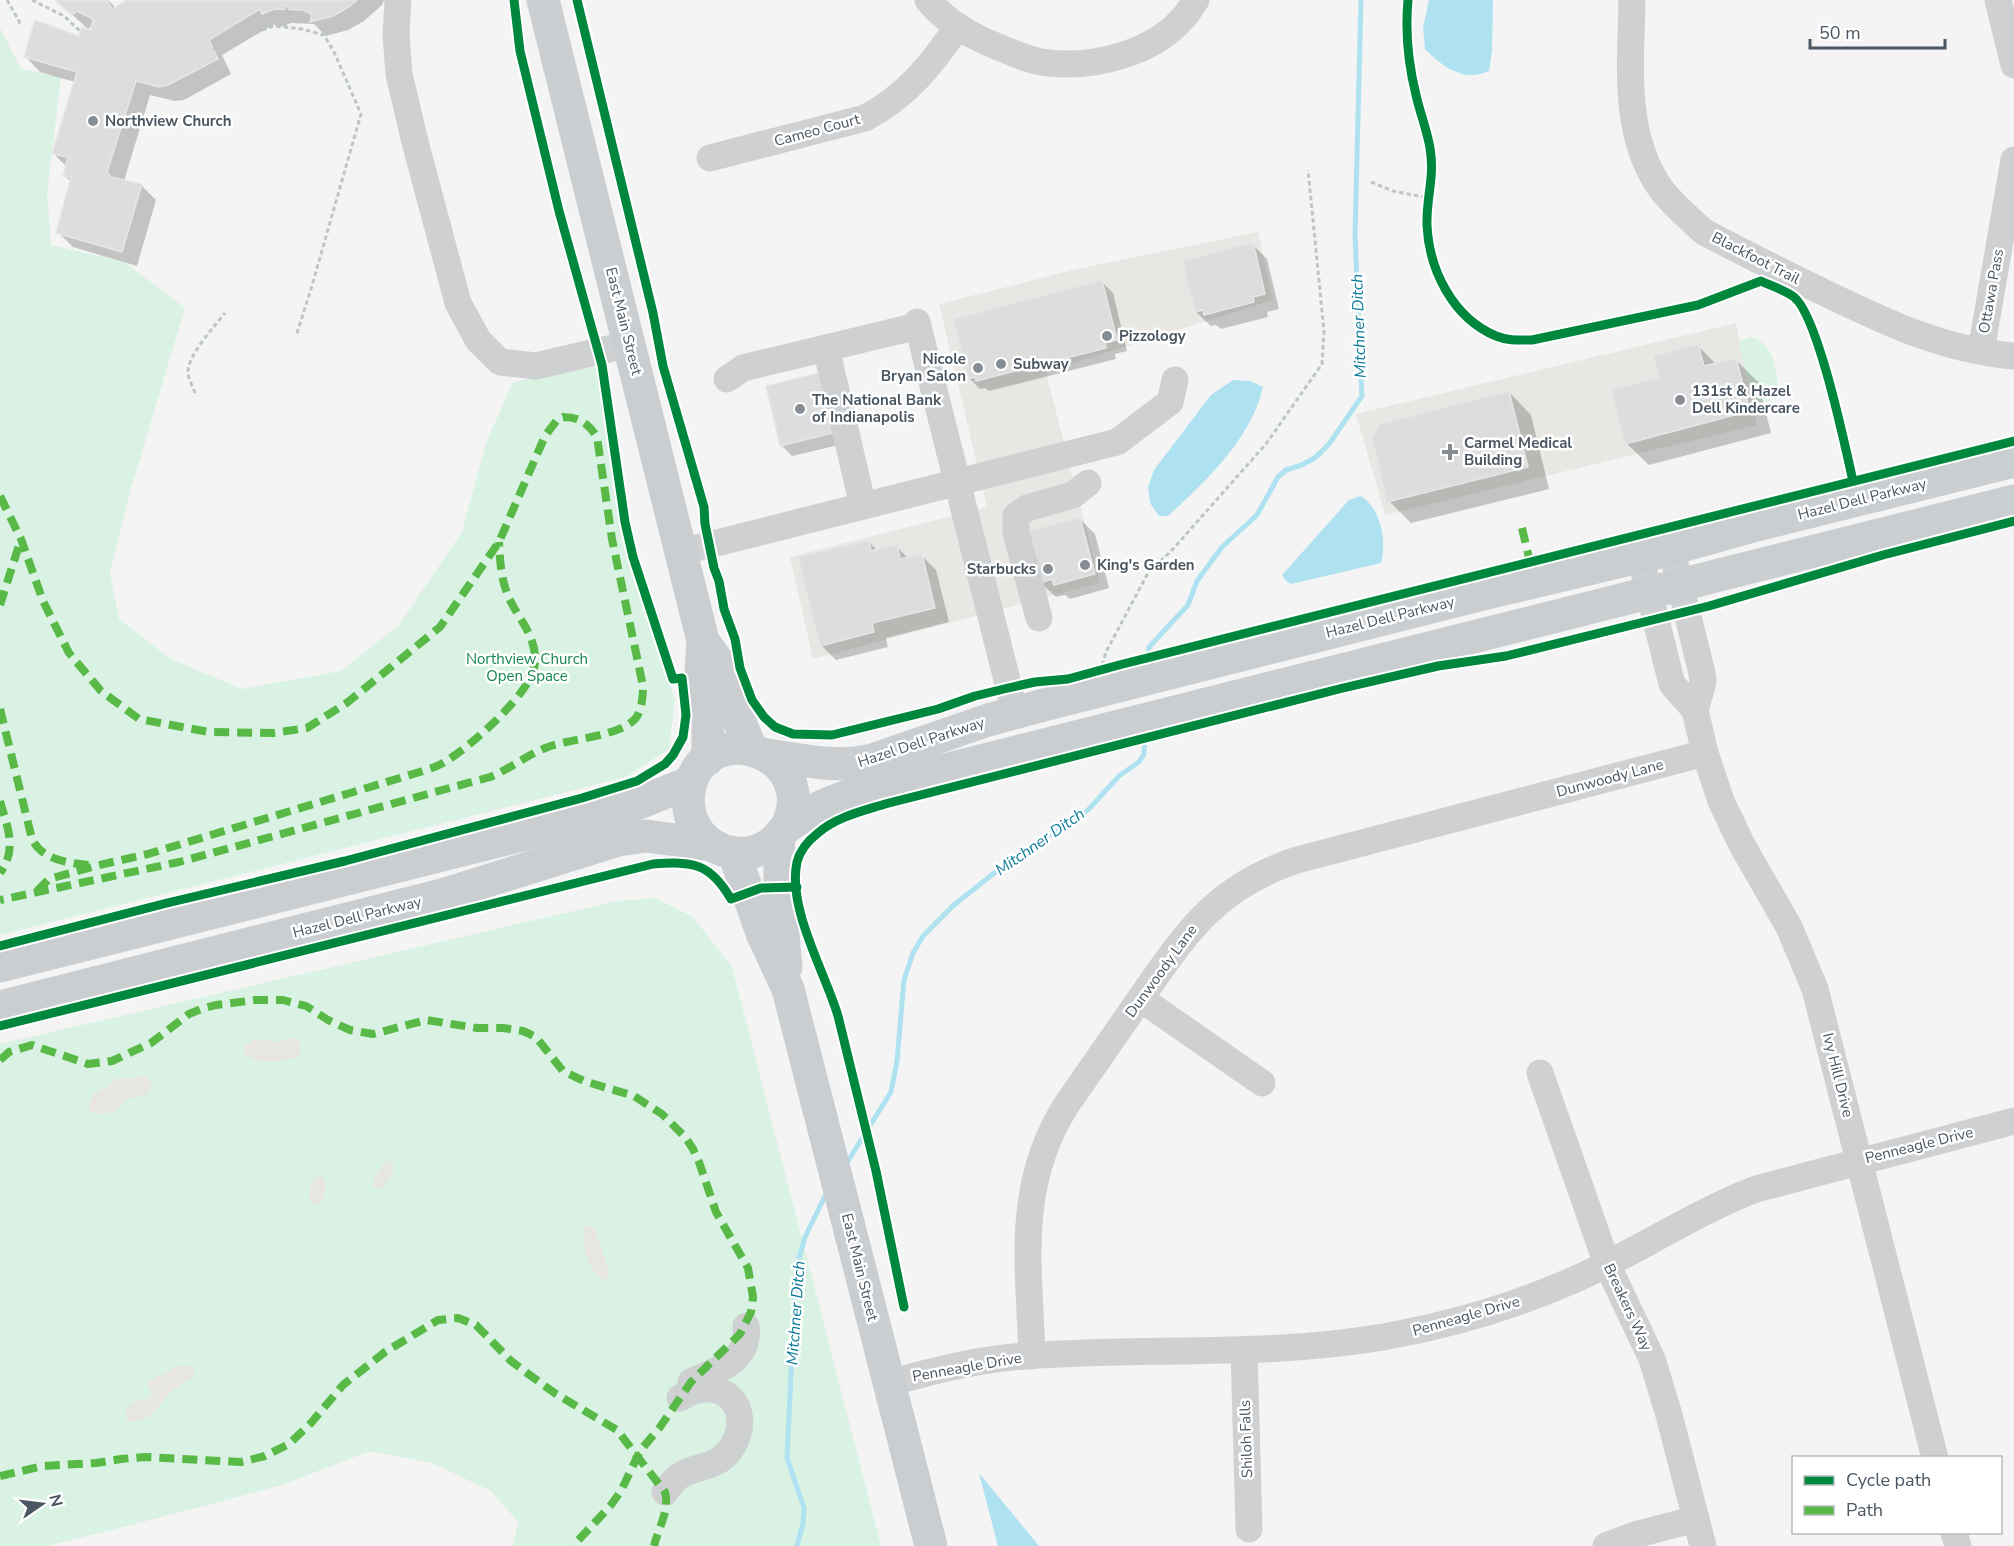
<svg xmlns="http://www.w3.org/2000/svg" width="2014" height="1546" font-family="'Nunito Sans',sans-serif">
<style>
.commercial{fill:#e8e7e3}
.green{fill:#d9f2e3}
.sand{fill:#e7e6e1}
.water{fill:#aee2f0}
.shadow{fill:#0003}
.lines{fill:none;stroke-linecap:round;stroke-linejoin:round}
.stream{stroke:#aee2f0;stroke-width:5}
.building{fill:#ddddde;stroke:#e5e6e7;stroke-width:1.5}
.path{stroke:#bcc7c4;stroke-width:3;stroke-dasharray:4.5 3;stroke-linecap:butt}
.minor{stroke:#ced0d2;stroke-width:27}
.major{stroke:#caced1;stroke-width:33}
.quiet{stroke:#58b947;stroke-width:8;stroke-dasharray:15 8;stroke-linecap:butt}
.cycleway-casing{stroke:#fff;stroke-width:13}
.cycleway{stroke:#00873e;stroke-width:9}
.poi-dot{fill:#868d94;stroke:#fff;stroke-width:2}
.labels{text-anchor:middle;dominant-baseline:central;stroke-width:5;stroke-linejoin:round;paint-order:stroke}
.poi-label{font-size:15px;font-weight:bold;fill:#4a5661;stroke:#fff;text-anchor:start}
.street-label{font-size:15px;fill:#4a5661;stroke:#fff}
.park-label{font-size:15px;fill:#17864f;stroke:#fff}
.water-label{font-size:16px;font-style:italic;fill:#0c7c9b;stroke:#fff}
</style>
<rect width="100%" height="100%" fill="#f4f4f4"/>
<g class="commercial">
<polygon points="1258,232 1273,300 1046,372 1100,583 813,659 790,557 987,507 939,304 1077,269"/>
<polygon points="1736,323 1757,425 1385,515 1356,414"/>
</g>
<g class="green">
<polygon points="0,28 21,69 61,77 47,193 51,245 124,262 185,308 130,492 110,573 119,619 171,659 242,689 341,671 399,625 462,532 486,443 513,382 596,367 619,521 636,584 675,700 669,749 626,777 0,935"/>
<path d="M 1750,337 C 1774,341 1778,374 1778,394 L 1771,400 L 1757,403 L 1752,395 L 1739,342 Z"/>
<polygon points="655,898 693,917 732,967 881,1546 513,1546 518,1522 491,1491 432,1463 370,1451 282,1485 124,1527 47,1546 0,1546 0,1044 617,901"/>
</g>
<g class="sand">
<path d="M 292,1038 L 299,1041 L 301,1053 L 296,1058 C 280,1061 256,1066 244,1053 L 246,1044 L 257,1039 L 279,1042 Z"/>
<path d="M 142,1076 L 148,1077 L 152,1083 C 149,1099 139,1095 127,1100 C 121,1102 121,1106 117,1110 C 111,1114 95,1115 89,1111 L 89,1104 L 94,1093 L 110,1086 L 117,1078 L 128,1079 Z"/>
<polygon points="388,1160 394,1165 393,1173 382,1188 374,1188 373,1181 384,1163"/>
<path d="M 318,1176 L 324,1177 L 326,1185 L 322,1202 L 316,1205 L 310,1202 C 307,1194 311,1181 318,1176 Z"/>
<path d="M 586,1226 L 592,1226 L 596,1232 L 609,1271 L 606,1279 L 603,1280 C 589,1272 578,1241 586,1226 Z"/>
<polygon points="181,1365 186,1365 193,1368 195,1373 192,1378 172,1391 150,1416 138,1421 127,1421 125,1412 131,1403 150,1398 151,1392 147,1384 150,1380"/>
</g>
<g class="water">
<path d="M 1429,0 L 1493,0 L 1492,51 L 1489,71 C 1463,83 1442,66 1425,49 L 1423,28 Z"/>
<path d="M 1233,380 L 1250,381 L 1263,387 C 1251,439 1206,481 1168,516 L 1159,516 L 1150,503 L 1148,487 L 1154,470 L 1211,395 Z"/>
<path d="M 1361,496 C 1381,509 1387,541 1381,563 L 1291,584 L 1286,581 L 1282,575 L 1349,500 Z"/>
<polygon points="979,1473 1039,1546 998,1546"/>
</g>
<g class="shadow">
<polygon points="56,0 108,0 116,8 130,0 384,0 382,5 364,21 348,30 326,36 314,24 291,23 278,28 274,24 222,55 231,74 184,100 175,101 150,95 124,181 141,185 156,200 137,266 73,247 58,232 71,182 65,175 67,167 54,154 75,82 40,72 26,57 93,32 94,24 88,29"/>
<polygon points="1252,244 1267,259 1279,309 1267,312 1268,317 1221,329 1216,325 1211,326 1196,312"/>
<polygon points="1102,282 1113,293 1127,351 1115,354 1116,359 989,391 985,388 980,389 969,378"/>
<polygon points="1698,346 1716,364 1736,360 1758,382 1771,433 1649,465 1626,443 1661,378"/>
<polygon points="818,375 843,444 792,456 781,445"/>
<polygon points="1509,392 1531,415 1549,489 1411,523 1389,501"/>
<polygon points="1080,519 1095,534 1109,588 1070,599 1065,595 1056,597 1041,583"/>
<polygon points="868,541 878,551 896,546 909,559 921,555 936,570 949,622 886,638 888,647 836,660 821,645"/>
</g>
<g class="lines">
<g class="stream">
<polyline points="1148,668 1149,647 1188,605 1197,581 1222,547 1257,515 1278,477 1286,470 1302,465 1316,457 1329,444 1362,396 1355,235 1361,0"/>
<polyline points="846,1164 891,1092 897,1061 904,980 913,953 923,936 954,905 1013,858 1088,810 1119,776 1139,762 1144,754 1145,731"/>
<polyline points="797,1546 803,1523 804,1508 787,1458 796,1269 805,1237 827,1192"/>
</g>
</g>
<g class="building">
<polygon points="55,0 107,0 112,9 127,0 357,0 349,7 333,16 310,22 312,14 303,10 275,9 262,14 260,9 209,40 218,59 168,85 159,87 136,81 107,172 111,177 142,184 122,252 56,233 71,177 63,176 68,157 52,154 77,72 24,57 35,20 79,36 82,27 91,30 93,19 77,11 72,15"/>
<polygon points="1253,242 1265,294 1253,297 1254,302 1204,315 1203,310 1195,312 1182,261"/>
<polygon points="1102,280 1117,340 1105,343 1106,348 976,381 975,377 968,379 953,319"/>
<polygon points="1698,344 1704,366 1736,358 1750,411 1625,444 1611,390 1659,377 1653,356"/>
<polygon points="819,373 833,433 780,446 766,386"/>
<polygon points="1509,391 1528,467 1387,502 1372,437 1380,424"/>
<polygon points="1080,517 1095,574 1054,585 1052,579 1040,583 1028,531"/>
<polygon points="869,540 871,551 897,544 900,559 922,554 935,608 872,623 874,632 820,646 798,557"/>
</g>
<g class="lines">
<g class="path">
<polyline points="7,0 19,21 20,27"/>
<polyline points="32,0 64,16 80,31"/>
<polyline points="285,27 287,8"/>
<polyline points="213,49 273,26 302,29 324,35 334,52 361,114 311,289 296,336"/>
<polyline points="1371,182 1393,191 1429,198"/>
<path d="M 195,393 C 193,387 189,380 188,374 C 186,357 214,327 225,313"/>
<polyline points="1102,665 1106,652 1148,573 1173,549 1266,444 1322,364 1324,331 1308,170"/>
</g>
<g class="minor">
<polyline points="398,0 396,35 399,74 415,142 458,303 478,340 500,362 536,366 630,344"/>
<path d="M 928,0 C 945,21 971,36 996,46 C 1013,53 1030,61 1048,63 C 1093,68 1152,54 1183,18 C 1188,13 1192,6 1196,0"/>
<path d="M 1632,0 C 1631,63 1622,134 1661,189 C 1673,205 1689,218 1704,232 C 1742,252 1780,271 1819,290 C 1883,321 1942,350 2014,356"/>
<polyline points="1998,0 2014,65"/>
<path d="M 710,158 L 865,118 C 906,97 933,63 958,26"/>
<polyline points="917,322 1015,712"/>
<polyline points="826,348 863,506"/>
<polyline points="1981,351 2014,160"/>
<polyline points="727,379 743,368 918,326"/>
<polyline points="1671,548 1702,673 1703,682 1695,710"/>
<polyline points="681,552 1117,442 1170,402 1175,380"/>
<polyline points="1640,556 1672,684 1695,710 1705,753 1721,801 1742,845 1789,927 1815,989 1935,1458"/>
<polyline points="1039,618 1016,533 1016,516 1027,508 1073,495 1088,483"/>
<polyline points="1141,999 1262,1083"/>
<polyline points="1540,1073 1607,1264 1652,1359 1669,1415 1703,1546"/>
<polyline points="1244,1350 1249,1529"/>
<path d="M 1032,1356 C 1029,1264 1015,1185 1067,1104 C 1091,1069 1116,1034 1140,999 C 1187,932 1215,887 1297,860 L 1705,753"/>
<path d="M 691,1382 C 717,1370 751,1361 746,1326"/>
<path d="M 889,1383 C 929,1372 971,1361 1013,1357 C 1136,1346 1261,1358 1383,1337 C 1450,1325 1516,1306 1578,1278 C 1638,1251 1694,1213 1756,1189 L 2014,1121"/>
<path d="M 665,1492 C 670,1486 674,1479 681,1475 C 698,1465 717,1468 730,1450 C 758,1410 721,1370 680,1398"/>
<polyline points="1954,1532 1958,1546"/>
<polyline points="1606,1546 1638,1534 1696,1519"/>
</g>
<g class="major">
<polyline points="543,0 703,641 701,672 708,719 708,759"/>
<polyline points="703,641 721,666 733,705 751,749"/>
<path d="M 768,755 C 802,760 835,768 869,761 L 988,720 L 1055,702 L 1487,593 L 1656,553 L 1749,527 L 2014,461"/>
<path d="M 786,828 C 823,755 709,714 690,786 C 686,803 689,820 700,834 C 716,854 748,860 770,844 C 777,840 780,833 786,828 C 791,823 799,819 805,815 C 825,803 846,796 869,789 L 2014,501"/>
<polyline points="778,838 780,864 780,904 786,967"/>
<polyline points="734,853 762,933 788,989 931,1546"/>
<polyline points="0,966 550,828 629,807 691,782"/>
<polyline points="0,1007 442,895 618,840 646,836 713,845"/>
</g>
<g class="quiet">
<path d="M 0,496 L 21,539 L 43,601 L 69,653 L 101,691 L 139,719 L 209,732 L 273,733 L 307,728 L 348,702 L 440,627 L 499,542 L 545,436 L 557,420 L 563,417 C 579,417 588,423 597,437 L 612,539 L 643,686 C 643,697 642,709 636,718 C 619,737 572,738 548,747 C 528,754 510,769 490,777 L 179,862 L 0,900"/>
<polyline points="1522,528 1530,562"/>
<polyline points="0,605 21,539"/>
<path d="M 0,709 L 32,839 C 42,860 68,863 89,865"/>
<path d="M 0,801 C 7,827 18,848 0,873"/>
<path d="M 37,891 L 49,879 L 95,866 L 148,854 L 413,774 C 423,771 434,768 443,763 C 469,748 519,703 531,676 C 536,667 536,655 533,645 C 529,629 517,615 510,600 C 501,582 500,561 499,542"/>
<polyline points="0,1060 9,1052 32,1045 88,1064 112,1061 151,1043 189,1014 201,1009 216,1005 256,1000 283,1000 306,1006 328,1020 350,1030 373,1034 426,1020 477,1028 503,1028 523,1031 536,1037 563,1071 584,1081 634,1096 662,1114 686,1138 693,1149 699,1162 716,1212 748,1268 753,1297 751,1312 740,1334 691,1382 660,1427 640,1451 621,1491 611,1505 573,1546"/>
<path d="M 0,1476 L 43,1466 L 96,1463 L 121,1459 L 145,1457 L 241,1462 L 265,1456 L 289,1444 L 311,1423 L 343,1385 L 385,1352 L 438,1320 L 458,1318 L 476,1325 L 511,1361 L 527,1373 L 556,1394 L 617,1430 L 665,1492 C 670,1510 658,1529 654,1546"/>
</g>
<defs>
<g id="cycleway">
<polyline points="577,0 653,313 663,366 704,507 705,524 714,568 719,581 724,609 735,639 740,668 752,700 764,717 775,727 793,734 832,735 938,709 975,696 1008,688 1035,682 1068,679 1119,665 2014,441"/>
<path d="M 1408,0 C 1405,33 1408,63 1416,95 C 1420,113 1427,130 1430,148 C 1435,177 1426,198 1427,225 C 1429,270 1453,318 1496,336 C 1508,341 1520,340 1532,340 L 1698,305 L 1761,281 C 1771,286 1785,290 1794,297 C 1818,316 1845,446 1853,481"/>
<polyline points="0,946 167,903 345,861 582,798 637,781 665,764 673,755 683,737 686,715 682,678 673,679 633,557 625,522 602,365 559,211 520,51 514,0"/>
<path d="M 0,1026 L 653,864 C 693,861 710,863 731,899 L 761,888 L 797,887"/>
<path d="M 904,1307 L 876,1171 L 838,1016 C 825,972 787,908 797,862 C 800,850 809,840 818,833 C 836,817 863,811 885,804 L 1343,688 L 1438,666 L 1506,656 L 1709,606 L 1883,555 L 2014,521"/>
</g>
</defs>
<use href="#cycleway" class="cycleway-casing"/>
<use href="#cycleway" class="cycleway"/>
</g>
<g class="poi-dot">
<circle cx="93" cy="121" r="6"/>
<circle cx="1107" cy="336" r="6"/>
<circle cx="1001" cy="364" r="6"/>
<circle cx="978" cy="368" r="6"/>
<circle cx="1680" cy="400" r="6"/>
<circle cx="800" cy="409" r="6"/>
<path d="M1447 443h6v6h6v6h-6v6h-6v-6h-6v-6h6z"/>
<circle cx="1085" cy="565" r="6"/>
<circle cx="1048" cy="569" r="6"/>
</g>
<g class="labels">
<g class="poi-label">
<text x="105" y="121">Northview Church</text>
<text x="1119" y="336">Pizzology</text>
<text x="966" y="359" text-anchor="end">Nicole<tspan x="966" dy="17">Bryan Salon</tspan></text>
<text x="1013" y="364">Subway</text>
<text x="1692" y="391">131st &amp; Hazel<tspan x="1692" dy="17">Dell Kindercare</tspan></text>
<text x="812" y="400">The National Bank<tspan x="812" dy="17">of Indianapolis</tspan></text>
<text x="1464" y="443">Carmel Medical<tspan x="1464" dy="17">Building</tspan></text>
<text x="1097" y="565">King's Garden</text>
<text x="1036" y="569" text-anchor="end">Starbucks</text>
</g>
<g class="street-label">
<text transform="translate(817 130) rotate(-15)">Cameo Court</text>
<text transform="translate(1756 258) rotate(27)">Blackfoot Trail</text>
<text transform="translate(1991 291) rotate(-80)">Ottawa Pass</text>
<text transform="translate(624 321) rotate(76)">East Main Street</text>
<text transform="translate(1862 499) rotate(-14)">Hazel Dell Parkway</text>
<text transform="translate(1390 617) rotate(-14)">Hazel Dell Parkway</text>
<text transform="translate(921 742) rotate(-18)">Hazel Dell Parkway</text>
<text transform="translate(1610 778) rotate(-15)">Dunwoody Lane</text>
<text transform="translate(357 917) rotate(-14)">Hazel Dell Parkway</text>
<text transform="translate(1161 971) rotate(-54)">Dunwoody Lane</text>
<text transform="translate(1838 1075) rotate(76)">Ivy Hill Drive</text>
<text transform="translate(1919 1145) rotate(-14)">Penneagle Drive</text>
<text transform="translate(860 1267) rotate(76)">East Main Street</text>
<text transform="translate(1628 1307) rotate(65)">Breakers Way</text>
<text transform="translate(1466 1316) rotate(-16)">Penneagle Drive</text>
<text transform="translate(967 1367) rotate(-10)">Penneagle Drive</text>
<text transform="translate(1246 1439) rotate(-92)">Shiloh Falls</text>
</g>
<g class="park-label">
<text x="527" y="659">Northview Church<tspan x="527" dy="17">Open Space</tspan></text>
</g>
<g class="water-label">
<text transform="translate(1359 326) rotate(-92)">Mitchner Ditch</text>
<text transform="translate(1040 842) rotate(-35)">Mitchner Ditch</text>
<text transform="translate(796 1313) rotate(-86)">Mitchner Ditch</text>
</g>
</g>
<rect x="1792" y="1456" width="210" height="78" fill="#ffffff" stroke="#b7bbc0" stroke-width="1.5"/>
<rect x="1804" y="1476" width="30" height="9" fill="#00873e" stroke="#b7bbc0" stroke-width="1.5"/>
<text x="1846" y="1486" font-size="18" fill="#4a5661">Cycle path</text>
<rect x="1804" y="1506" width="30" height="9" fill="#58b947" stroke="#b7bbc0" stroke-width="1.5"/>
<text x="1846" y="1516" font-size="18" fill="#4a5661">Path</text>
<g transform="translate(42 1504) rotate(76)" stroke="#ffffff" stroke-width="4.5" paint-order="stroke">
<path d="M0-4.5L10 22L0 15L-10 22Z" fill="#4a5661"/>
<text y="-9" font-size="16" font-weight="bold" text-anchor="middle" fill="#4a5661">N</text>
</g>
<path d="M1810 39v9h135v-9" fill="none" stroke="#4a5661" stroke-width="3"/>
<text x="1819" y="39" font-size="18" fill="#4a5661" stroke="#ffffff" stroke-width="4.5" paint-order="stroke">50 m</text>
</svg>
